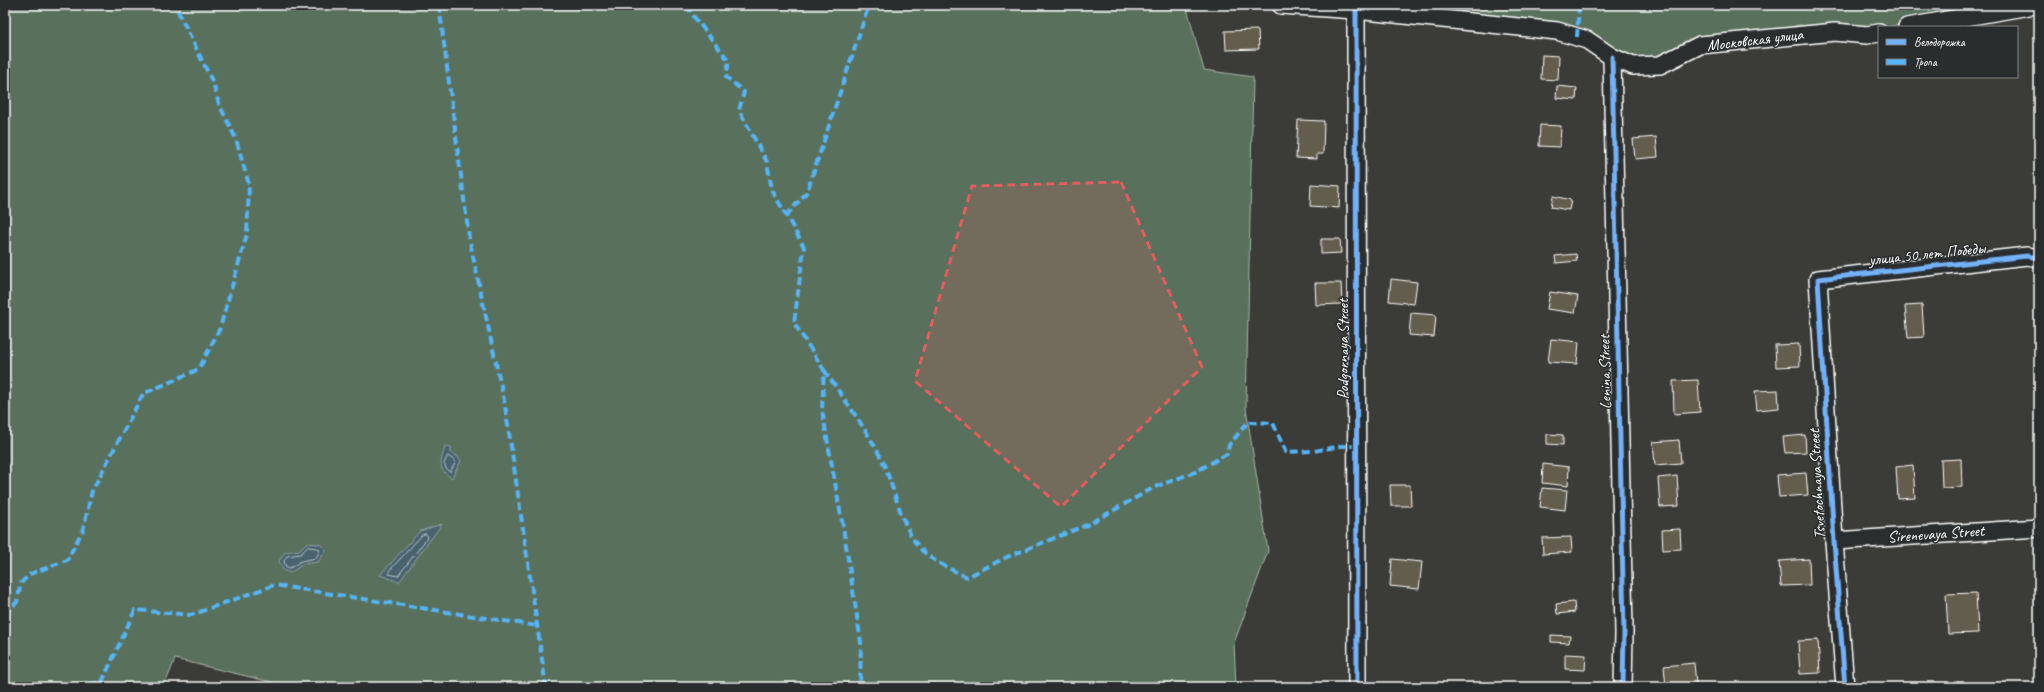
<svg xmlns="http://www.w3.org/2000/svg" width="2044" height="692" font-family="Caveat,sans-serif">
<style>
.green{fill:#596f5b;stroke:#acb7ad}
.water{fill:#4a636e;stroke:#92a1a8}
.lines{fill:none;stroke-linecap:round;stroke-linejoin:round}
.shore{stroke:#b7c1c5;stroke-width:1}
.building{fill:#645d4d;stroke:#fff}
.minor-casing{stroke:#fff;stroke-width:20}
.minor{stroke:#2a2d2e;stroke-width:17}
.quiet{stroke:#56b5f8;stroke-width:4;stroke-dasharray:8 4;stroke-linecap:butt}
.cycleway-casing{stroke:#2a2d2e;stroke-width:8}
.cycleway{stroke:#73b2f8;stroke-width:5}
.marked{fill:#e05e5e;fill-opacity:0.2;stroke:#e05e5e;stroke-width:3;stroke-dasharray:8 5;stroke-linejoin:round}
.labels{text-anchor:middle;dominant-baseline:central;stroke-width:3;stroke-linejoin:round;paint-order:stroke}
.street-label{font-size:16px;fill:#fff;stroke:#2a2d2e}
</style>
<rect width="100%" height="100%" fill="#3b3b37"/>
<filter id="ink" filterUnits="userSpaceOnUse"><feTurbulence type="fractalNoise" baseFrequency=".025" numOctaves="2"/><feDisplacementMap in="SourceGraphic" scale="8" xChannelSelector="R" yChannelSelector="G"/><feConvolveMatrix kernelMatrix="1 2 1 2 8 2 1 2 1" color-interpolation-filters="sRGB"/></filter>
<g filter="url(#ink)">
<g class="green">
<polygon points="5,5 1186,5 1204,70 1253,77 1246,408 1268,551 1234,643 1236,687 292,687 175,659 164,687 5,687"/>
<polygon points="1357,5 2010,5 1958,9 1923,21 1887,27 1830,28 1799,25 1661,58 1632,60 1619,57 1601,40"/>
</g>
<g class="water">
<path d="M 445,446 L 451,447 L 451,453 L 457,456 L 461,461 L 452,478 C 436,469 441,462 445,446 Z"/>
<polygon points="442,524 399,582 380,575 420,531"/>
<polygon points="306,543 320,544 326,550 318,562 303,564 290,573 283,570 279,561 285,552 299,550"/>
</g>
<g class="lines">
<g class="shore">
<polygon points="448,456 456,462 450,472 447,470 444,464"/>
<polygon points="426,534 428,537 398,576 389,574 389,571 422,535"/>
<polygon points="308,547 317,548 320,550 316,558 301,561 290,568 286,567 284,561 287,556 300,554"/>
</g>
</g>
<g class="building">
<polygon points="1258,30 1259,49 1226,50 1225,31"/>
<polygon points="1542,55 1559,56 1558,80 1541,79"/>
<polygon points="1557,86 1577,88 1576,100 1556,98"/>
<polygon points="1298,120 1324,121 1323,154 1317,154 1317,159 1296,158"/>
<polygon points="1540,125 1561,126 1560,147 1539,146"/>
<polygon points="1656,137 1658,157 1635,159 1633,139"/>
<polygon points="1311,184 1340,186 1339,208 1310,206"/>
<polygon points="1553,196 1571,200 1569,210 1551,207"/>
<polygon points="1321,239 1340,239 1341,253 1321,254"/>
<polygon points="1576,254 1577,261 1556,263 1555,256"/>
<polygon points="1391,279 1417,282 1414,304 1389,301"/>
<polygon points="1315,283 1341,283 1342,304 1316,305"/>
<polygon points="1550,292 1578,296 1575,313 1547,309"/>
<polygon points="1922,305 1924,337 1908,338 1905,306"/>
<polygon points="1411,313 1436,315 1434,337 1409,335"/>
<polygon points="1551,339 1579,342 1577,364 1548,362"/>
<polygon points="1799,344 1800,366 1776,367 1775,345"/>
<polygon points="1698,380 1700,412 1674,414 1673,381"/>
<polygon points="1778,390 1779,408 1757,410 1755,391"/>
<polygon points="1547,434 1563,435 1563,445 1547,444"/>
<polygon points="1805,435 1806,452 1785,453 1783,437"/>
<polygon points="1679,440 1681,463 1655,465 1653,442"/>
<polygon points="1961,459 1962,487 1942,488 1941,460"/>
<polygon points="1543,464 1569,467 1568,486 1542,483"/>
<polygon points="1913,465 1915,498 1898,499 1896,467"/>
<polygon points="1806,473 1808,495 1779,497 1777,475"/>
<polygon points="1677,476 1679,506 1660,507 1658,478"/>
<polygon points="1390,485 1410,485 1411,506 1391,506"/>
<polygon points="1542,488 1567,490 1565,510 1540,507"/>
<polygon points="1680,529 1681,549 1663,550 1662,530"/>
<polygon points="1571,537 1572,552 1543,554 1542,538"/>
<polygon points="1392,559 1422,562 1419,589 1390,586"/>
<polygon points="1809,559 1810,585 1781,586 1779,561"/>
<polygon points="1976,593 1978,633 1948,634 1946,594"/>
<polygon points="1574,602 1575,612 1557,614 1556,604"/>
<polygon points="1551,635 1570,636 1569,643 1551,642"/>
<polygon points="1818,640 1820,673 1800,674 1798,641"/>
<polygon points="1565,654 1586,655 1585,670 1565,669"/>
<polygon points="1694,663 1696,684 1666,687 1664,666"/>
</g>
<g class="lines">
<defs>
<g id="minor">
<polyline points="1281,5 1356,10 1557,31 1587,40 1612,57 1633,66 1660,65 1700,45 1835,32 1867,35 1879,33"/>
<polyline points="1356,10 1357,687"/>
<polyline points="1907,27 2035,5"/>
<polyline points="1612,57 1624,632 1623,687"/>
<polyline points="1834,541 2039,528"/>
<polyline points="1845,687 1834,541 1818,279 2027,256 2039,258"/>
</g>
</defs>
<use href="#minor" class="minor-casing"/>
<use href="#minor" class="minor"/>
<g class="quiet">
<polyline points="439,5 469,238 505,405 546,687"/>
<polyline points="687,5 691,13 729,61 726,77 744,92 739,110 767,162 772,190 804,247 794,323 824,370 822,410 844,533 861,642 860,687"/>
<polyline points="1368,11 1369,5"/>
<polyline points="1577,37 1579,5"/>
<polyline points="786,216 807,192 869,5"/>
<path d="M 824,370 C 844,399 866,428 882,460 C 894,485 903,536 925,553 C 937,564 953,570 967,577 L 1007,557 L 1089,524 L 1155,487 L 1195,472 L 1227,454 L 1229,445 L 1248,422 L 1273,423 L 1286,452 L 1314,451 L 1341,446 L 1356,446"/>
<polyline points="5,614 17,602 21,583 30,574 67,560 83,530 92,491 143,394 199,369 220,328 247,234 249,185 236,139 219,104 213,83 175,5"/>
<polyline points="78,687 102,682 135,610 191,615 274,585 537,626"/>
</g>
<defs>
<g id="cycleway">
<polyline points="1356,10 1357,687"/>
<polyline points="1612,57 1624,632 1623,687"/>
<polyline points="1845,687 1834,541 1818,279 2027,256 2039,258"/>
</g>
</defs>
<use href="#cycleway" class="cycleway-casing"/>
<use href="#cycleway" class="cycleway"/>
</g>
</g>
<path class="marked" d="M 1121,182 L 1202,367 L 1061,507 L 915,381 L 972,186 Z"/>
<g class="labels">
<g class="street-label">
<text transform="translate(1755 40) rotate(-7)">Московская улица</text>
<text transform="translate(1927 254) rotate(-6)">улица 50 лет Победы</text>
<text transform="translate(1343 349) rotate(-90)">Podgornaya Street</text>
<text transform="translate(1605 372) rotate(-91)">Lenina Street</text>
<text transform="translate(1817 484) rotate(-93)">Tsvetochnaya Street</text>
<text transform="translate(1936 534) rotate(-4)">Sirenevaya Street</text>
</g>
</g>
<rect width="2044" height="692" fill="none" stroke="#2a2d2e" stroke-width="20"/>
<rect x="10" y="10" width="2024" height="672" fill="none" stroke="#fff" stroke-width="1.5" filter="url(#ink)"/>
<rect x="1878" y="26" width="140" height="52" fill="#2a2d2e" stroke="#7f8182"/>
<rect x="1886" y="39" width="20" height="6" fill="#73b2f8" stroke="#7f8182"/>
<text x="1914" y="46" font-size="12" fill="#ffffff">Велодорожка</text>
<rect x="1886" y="59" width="20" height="6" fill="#56b5f8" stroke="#7f8182"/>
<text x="1914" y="66" font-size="12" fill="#ffffff">Тропа</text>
</svg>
